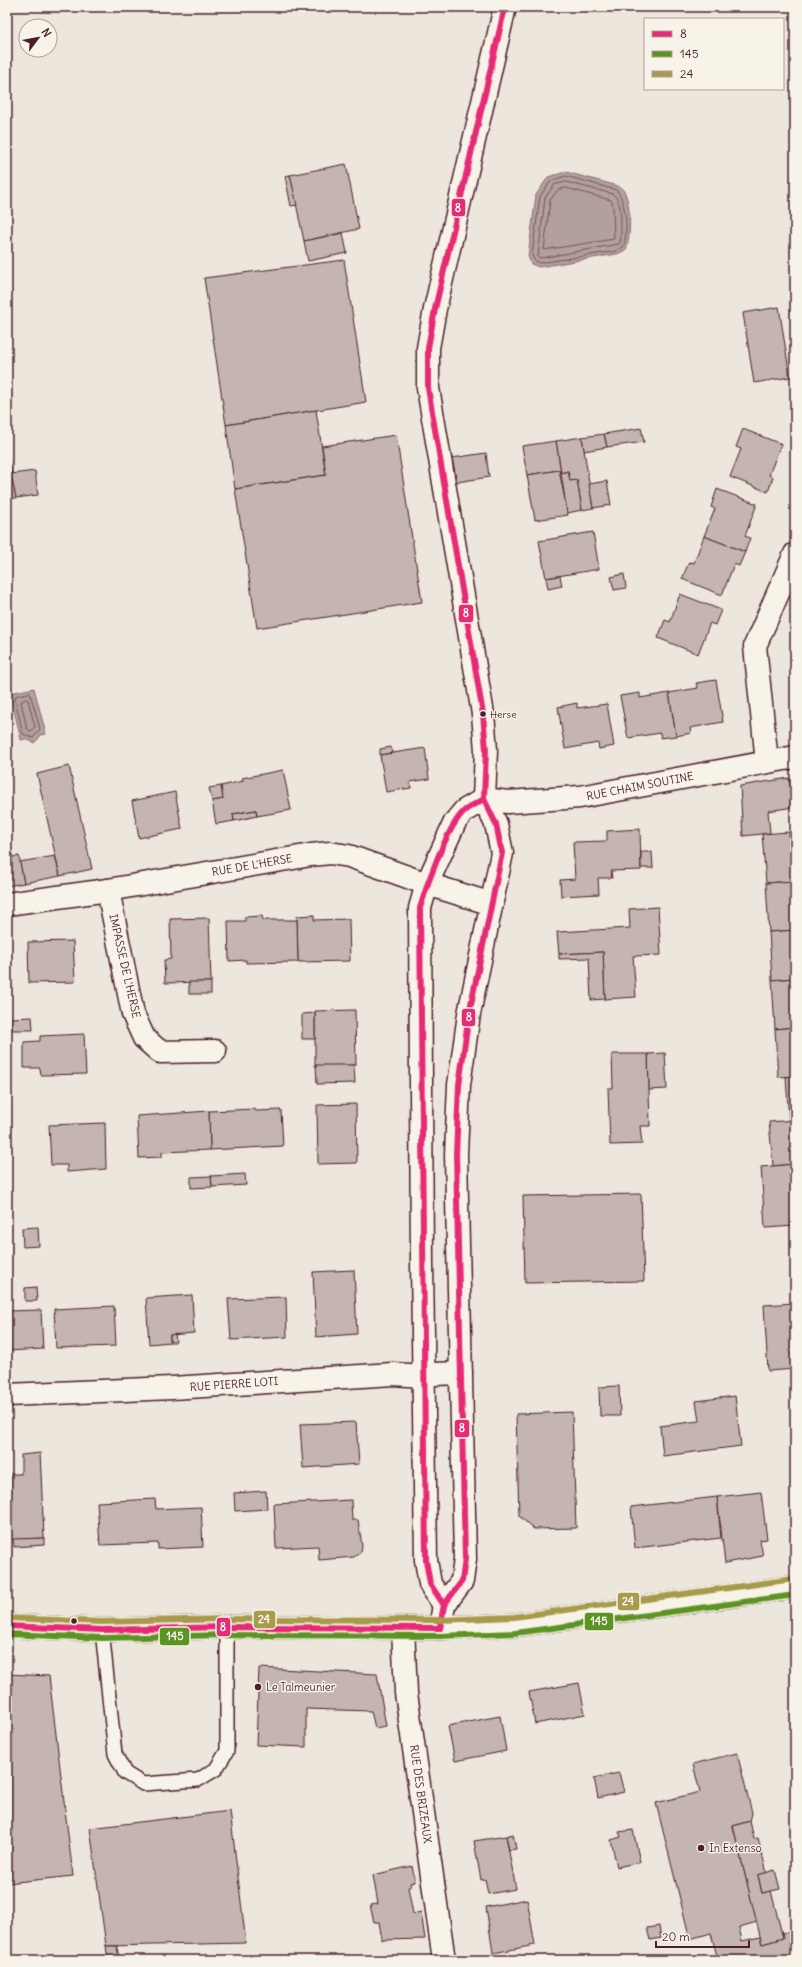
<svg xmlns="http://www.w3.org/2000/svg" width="802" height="1967" font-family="Delius,sans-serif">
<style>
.water{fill:#b39f9d;stroke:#896c6f}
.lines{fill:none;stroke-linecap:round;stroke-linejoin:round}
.shore{stroke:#745259;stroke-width:1}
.building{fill:#c4b5b0;stroke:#4a1f2b}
.service-casing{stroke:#4a1f2b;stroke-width:16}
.minor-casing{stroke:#4a1f2b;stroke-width:25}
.tertiary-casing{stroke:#4a1f2b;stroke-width:25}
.primary-casing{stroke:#4a1f2b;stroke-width:25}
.service{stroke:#f7f3e8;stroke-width:13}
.minor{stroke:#f7f3e8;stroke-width:22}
.tertiary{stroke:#f7f3e8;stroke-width:22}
.primary{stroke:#f7f3e8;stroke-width:22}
.bus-1-casing{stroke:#f7f3e8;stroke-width:9}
.bus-2-casing{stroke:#f7f3e8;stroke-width:9}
.bus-3-casing{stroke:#f7f3e8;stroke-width:9}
.bus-1{stroke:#e72b75;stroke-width:6}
.bus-2{stroke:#5c9424;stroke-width:6}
.bus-3{stroke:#a79b4c;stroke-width:6}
.bus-dot{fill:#4a1f2b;stroke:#f7f3e8;stroke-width:1.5}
.labels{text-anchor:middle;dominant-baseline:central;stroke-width:3;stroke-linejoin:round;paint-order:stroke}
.bus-label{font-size:10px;fill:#4a1f2b;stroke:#f7f3e8;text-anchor:start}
.street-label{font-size:11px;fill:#4a1f2b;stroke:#f7f3e8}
.poi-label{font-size:11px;fill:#4a1f2b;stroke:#f7f3e8;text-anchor:start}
.line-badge{stroke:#f7f3e8;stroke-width:1.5}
.badge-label{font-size:11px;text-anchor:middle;font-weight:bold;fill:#fff}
</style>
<rect width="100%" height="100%" fill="#ece6dd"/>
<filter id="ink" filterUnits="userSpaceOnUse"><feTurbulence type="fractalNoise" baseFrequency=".025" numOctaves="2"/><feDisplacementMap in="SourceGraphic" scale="8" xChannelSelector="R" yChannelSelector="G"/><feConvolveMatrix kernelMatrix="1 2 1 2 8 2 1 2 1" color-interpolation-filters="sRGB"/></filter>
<g filter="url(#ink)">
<g class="water">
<path d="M 566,172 L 618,186 C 621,188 624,190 625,193 C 631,206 631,238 626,250 L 617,254 L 539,267 L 531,264 L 528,256 L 536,195 L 548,177 Z"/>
<polygon points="34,688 46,734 40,735 39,738 34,743 26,739 21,740 10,693"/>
</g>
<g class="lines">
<g class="shore">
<path d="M 566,176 L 616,190 C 626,199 629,235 623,247 L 616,251 L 540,263 L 534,260 L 532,255 L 540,196 L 551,181 Z"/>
<path d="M 566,182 L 613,194 C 624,203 620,227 621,239 L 619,244 L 541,258 L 538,257 L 545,198 L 554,185 Z"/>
<polygon points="566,188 611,200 613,206 614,239 544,250 550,200 558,190"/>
<polygon points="30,693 40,729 33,738 23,734 15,698 16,696"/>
<polygon points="26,699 28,700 35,727 31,731 27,729 21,702"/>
</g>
</g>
<g class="building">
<polygon points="346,164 359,229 304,241 290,175"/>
<polygon points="290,175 297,205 291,206 285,176"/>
<polygon points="343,233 347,253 308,261 304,241"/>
<polygon points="344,260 366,402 226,425 204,278"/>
<polygon points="779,307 790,377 754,383 743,313"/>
<polygon points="316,410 326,475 235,489 226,425"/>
<polygon points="641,428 644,442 607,447 604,434"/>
<polygon points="743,429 781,444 769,475 773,477 768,492 730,477 741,449 736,447"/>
<polygon points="604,434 607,447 584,451 582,437"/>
<polygon points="396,435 422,602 257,628 235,489 326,475 322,446"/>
<polygon points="582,437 593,508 582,510 577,480 570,481 568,471 561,473 556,441"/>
<polygon points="556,441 561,473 559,473 559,470 527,475 522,446"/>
<polygon points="7,450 16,498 7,499"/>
<polygon points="486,453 489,477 457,482 452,458"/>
<polygon points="559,470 568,515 535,520 527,475"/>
<polygon points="35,471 38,495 16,498 11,474"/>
<polygon points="568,471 570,481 577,480 582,510 567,513 561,473"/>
<polygon points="607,481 611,505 593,508 589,484"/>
<polygon points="717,489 757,504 745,536 750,538 745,552 704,536 715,509 711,507"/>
<polygon points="593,532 599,569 546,578 539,541"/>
<polygon points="704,536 745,552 739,566 734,564 722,595 682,579 689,562 694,563"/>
<polygon points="624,574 626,588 614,590 611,577"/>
<polygon points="560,576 562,586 548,589 546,578"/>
<polygon points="680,594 721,610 715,625 710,623 698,654 658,638 665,620 670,622"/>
<polygon points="716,680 723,722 690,728 691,733 676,736 669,693 698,688 696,683"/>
<polygon points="640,693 640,698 669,693 676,736 661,738 660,733 628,738 620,696"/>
<polygon points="577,703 577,708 607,704 614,746 599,749 598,743 565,749 558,707"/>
<polygon points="391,747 392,753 380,755 380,749"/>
<polygon points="425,748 429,779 410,782 411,788 386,792 380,755"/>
<polygon points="69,766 92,869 60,876 37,774"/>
<polygon points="283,770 291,810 257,816 256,810 233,814 234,821 216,824 212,801 223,799 221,786 243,781 242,778"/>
<polygon points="789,778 794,807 768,811 770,833 743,836 740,786"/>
<polygon points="221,786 223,799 212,801 209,788"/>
<polygon points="175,792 182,829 139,838 132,801"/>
<polygon points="256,810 257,816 234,821 233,814"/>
<polygon points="640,829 641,870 611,871 612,878 598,878 599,894 561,896 560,880 575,879 573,842 607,841 607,831"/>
<polygon points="789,832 791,852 795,852 795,881 766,883 762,834"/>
<polygon points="641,852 652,852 653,868 641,868"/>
<polygon points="19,856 24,883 7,886 7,858"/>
<polygon points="55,856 60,876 24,883 20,862"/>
<polygon points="795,881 795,930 769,932 766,883"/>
<polygon points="658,907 661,955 633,956 636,997 605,999 603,952 559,954 557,932 630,928 629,909"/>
<polygon points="314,915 314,920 349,919 350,961 298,962 297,916"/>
<polygon points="262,916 263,920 297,920 298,962 246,963 246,960 229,961 228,921 245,921 245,917"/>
<polygon points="209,918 211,982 165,983 164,960 171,959 170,919"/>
<polygon points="795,930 795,978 772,980 769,932"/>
<polygon points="73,941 75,982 29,983 28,942"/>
<polygon points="603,952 605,999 591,1000 589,958 559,959 559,954"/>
<polygon points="795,978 795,1027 775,1029 772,980"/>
<rect x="189" y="982" width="22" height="12"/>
<polygon points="355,1010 356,1065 315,1066 315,1011"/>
<polygon points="315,1013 315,1039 302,1039 302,1014"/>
<polygon points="32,1017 33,1030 12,1030 10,1018"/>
<polygon points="795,1027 795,1076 778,1077 775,1029"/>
<polygon points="84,1034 86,1074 41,1075 40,1068 24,1068 24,1042 40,1041 40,1036"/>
<polygon points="665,1053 667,1089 649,1090 648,1054"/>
<polygon points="612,1054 648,1054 650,1126 640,1126 642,1144 610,1145 608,1088 613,1088"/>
<polygon points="316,1065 354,1065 355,1083 317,1084"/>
<polygon points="795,1076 795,1120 789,1121 786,1077"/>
<polygon points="356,1104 357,1163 318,1164 317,1105"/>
<polygon points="255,1109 256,1111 281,1110 283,1146 210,1150 209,1111"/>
<polygon points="209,1111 210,1150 162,1152 162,1157 139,1158 137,1116"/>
<polygon points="795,1120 795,1164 773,1166 769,1122"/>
<polygon points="105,1123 106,1169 67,1172 67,1165 51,1165 49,1125"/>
<polygon points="795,1164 795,1226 765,1228 761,1167"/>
<polygon points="245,1174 246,1185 212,1187 211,1176"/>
<polygon points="211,1176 212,1187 191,1188 191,1177"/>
<polygon points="641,1194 644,1281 525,1283 523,1196"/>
<polygon points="38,1227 39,1246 23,1247 22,1228"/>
<polygon points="354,1270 357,1334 316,1337 313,1272"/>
<polygon points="36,1287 37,1301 25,1301 25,1288"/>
<polygon points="192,1295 194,1333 170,1335 170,1342 149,1344 146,1298"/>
<polygon points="286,1297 287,1337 231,1340 228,1299"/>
<polygon points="795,1303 795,1369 768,1371 764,1305"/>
<polygon points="114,1306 116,1346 56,1348 54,1309"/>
<polygon points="41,1310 43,1349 7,1351 7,1311"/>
<polygon points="175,1334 176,1342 170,1342 170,1335"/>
<polygon points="619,1386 620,1416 600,1416 599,1387"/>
<polygon points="735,1396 741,1446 663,1456 660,1426 699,1421 696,1401"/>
<polygon points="572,1412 576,1528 534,1529 519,1516 516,1414"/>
<polygon points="356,1422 359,1464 303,1468 300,1424"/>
<polygon points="40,1453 44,1538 7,1540 7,1474 21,1474 21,1455"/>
<polygon points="266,1491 267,1509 235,1511 234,1493"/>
<polygon points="761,1492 767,1539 760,1540 763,1556 725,1563 717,1497"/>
<polygon points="717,1497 721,1538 635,1548 631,1507"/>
<polygon points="155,1499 156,1509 201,1507 203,1547 158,1549 158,1543 100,1545 97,1502"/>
<polygon points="351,1500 352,1520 358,1520 362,1546 361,1552 354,1557 319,1560 318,1546 276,1548 274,1504"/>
<polygon points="44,1538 44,1545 14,1547 13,1539"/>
<polygon points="259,1668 377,1674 386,1726 375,1728 371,1711 306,1709 306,1747 256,1745"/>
<polygon points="7,1674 49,1676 73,1876 7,1883"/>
<polygon points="579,1683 585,1714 535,1724 529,1692"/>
<polygon points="500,1716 506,1751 455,1761 448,1726"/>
<polygon points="737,1753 752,1813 750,1821 733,1826 757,1922 739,1927 742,1941 760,1937 762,1944 783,1938 782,1933 792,1931 795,1942 795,1960 718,1960 711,1933 690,1939 656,1803 700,1792 693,1764"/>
<polygon points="619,1773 624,1792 598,1798 594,1778"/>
<polygon points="230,1811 246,1943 106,1946 90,1828"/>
<polygon points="750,1821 754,1839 758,1838 767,1873 758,1875 762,1893 771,1891 783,1938 762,1944 733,1826"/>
<polygon points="633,1830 640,1862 617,1867 611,1840 621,1837 619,1832"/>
<polygon points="513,1834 516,1849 509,1850 506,1836"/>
<polygon points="506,1836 516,1889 488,1894 485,1879 481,1880 474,1841"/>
<polygon points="412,1866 415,1882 410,1883 411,1887 408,1887 413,1914 421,1912 425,1939 382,1940 379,1922 374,1922 370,1905 378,1904 373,1875"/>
<polygon points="775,1870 780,1889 762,1893 758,1875"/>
<polygon points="527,1899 535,1945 493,1953 486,1907"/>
<polygon points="659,1926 661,1938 650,1940 647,1928"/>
<polygon points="106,1946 117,1946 119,1960 108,1960"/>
</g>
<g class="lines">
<defs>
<polyline id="service" points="102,1630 115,1754 125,1773 143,1784 198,1780 216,1769 227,1751 227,1627"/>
<g id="minor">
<polyline points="767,762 755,646 795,554"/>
<polyline points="484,799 508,802 580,797 795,757"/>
<polyline points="108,890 133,1014 144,1038 160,1052 215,1051"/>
<polyline points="7,904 108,890 311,855 330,853 349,856 427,884 492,904"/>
<polyline points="7,1395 172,1388 393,1374 424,1376 434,1374 461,1373"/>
</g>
<g id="tertiary">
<polyline points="444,1605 430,1584 426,1560 422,1262 420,908 427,884 455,822 464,811 484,799"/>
<polyline points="403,1628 406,1693 444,1960"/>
<polyline points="440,1628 444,1605 462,1581 465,1559 456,1154 459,1085 469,1014 502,853 496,824 484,799 486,750 483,714 428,388 428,348 435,309 505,7"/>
</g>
<polyline id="primary" points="7,1626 102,1630 227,1627 440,1628 515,1625 795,1587"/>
</defs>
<use href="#service" class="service-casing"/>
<use href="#minor" class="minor-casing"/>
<use href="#tertiary" class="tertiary-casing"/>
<use href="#primary" class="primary-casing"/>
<use href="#service" class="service"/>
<use href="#minor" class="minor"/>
<use href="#tertiary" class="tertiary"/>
<use href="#primary" class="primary"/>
<defs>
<g id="bus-1">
<polyline points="7,1626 102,1630 227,1627 440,1628"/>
<polyline points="440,1628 444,1605 462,1581 465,1559 456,1154 459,1085 469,1014 502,853 496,824 484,799 486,750 483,714 428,388 428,348 435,309 505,7"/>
<path d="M 440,1628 L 444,1605 L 430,1584 L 426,1560 L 420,908 C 427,884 446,830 463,812 C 468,807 477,803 484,799"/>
</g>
<polyline id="bus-2" points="7,1634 102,1638 227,1635 440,1636 515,1633 795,1595"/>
<polyline id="bus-3" points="7,1618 102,1622 227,1619 440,1620 514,1617 794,1579"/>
</defs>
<use href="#bus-1" class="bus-1-casing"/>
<use href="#bus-2" class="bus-2-casing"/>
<use href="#bus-3" class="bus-3-casing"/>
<use href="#bus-1" class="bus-1"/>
<use href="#bus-2" class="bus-2"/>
<use href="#bus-3" class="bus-3"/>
</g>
</g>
<g class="bus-dot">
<circle cx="483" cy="714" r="3.5"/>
<circle cx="74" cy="1621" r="3.5"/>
<circle cx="258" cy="1687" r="4"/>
<circle cx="701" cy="1848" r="4"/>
</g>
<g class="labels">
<g class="bus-label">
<text x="490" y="714">Herse</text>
</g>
<g class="street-label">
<text transform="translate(640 786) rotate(-11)">RUE CHAIM SOUTINE</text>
<text transform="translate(252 865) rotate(-10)">RUE DE L'HERSE</text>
<text transform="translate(125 966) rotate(77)">IMPASSE DE L'HERSE</text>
<text transform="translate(234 1384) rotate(-4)">RUE PIERRE LOTI</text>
<text transform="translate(421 1794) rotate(82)">RUE DES BRIZEAUX</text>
</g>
<g class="poi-label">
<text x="266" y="1687">Le Talmeunier</text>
<text x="709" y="1848">In Extenso</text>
</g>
</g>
<g class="line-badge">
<rect x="451" y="198" width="15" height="19" rx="4" fill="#e72b75"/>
<rect x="458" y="604" width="16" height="19" rx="4" fill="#e72b75"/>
<rect x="461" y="1008" width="15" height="19" rx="4" fill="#e72b75"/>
<rect x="454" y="1419" width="16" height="19" rx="4" fill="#e72b75"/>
<rect x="617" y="1592" width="23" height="19" rx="4" fill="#a79b4c"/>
<rect x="253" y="1610" width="23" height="19" rx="4" fill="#a79b4c"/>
<rect x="584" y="1612" width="30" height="19" rx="4" fill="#5c9424"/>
<rect x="216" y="1617" width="15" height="20" rx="4" fill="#e72b75"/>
<rect x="159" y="1627" width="31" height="19" rx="4" fill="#5c9424"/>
</g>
<g class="badge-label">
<text x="458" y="212">8</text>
<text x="466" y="617">8</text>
<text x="469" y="1021">8</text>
<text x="462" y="1432">8</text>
<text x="628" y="1605">24</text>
<text x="264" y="1623">24</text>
<text x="599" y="1625">145</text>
<text x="223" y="1631">8</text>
<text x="175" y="1640">145</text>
</g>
<rect width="802" height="1967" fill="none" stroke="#f7f3e8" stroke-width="24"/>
<rect x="12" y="12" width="778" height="1943" fill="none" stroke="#4a1f2b" stroke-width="1.5" filter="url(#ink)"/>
<rect x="644" y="18" width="140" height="72" fill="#f7f3e8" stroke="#b29e9c"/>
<rect x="652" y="31" width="20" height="6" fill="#e72b75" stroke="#b29e9c"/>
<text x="680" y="38" font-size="12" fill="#4a1f2b">8</text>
<rect x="652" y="51" width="20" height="6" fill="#5c9424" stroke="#b29e9c"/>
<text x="680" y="58" font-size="12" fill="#4a1f2b">145</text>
<rect x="652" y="71" width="20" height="6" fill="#a79b4c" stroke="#b29e9c"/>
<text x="680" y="78" font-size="12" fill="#4a1f2b">24</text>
<g transform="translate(38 38) rotate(58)"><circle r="19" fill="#f7f3e8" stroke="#b29e9c"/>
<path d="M0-3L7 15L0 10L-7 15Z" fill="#4a1f2b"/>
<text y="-6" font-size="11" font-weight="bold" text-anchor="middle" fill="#4a1f2b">N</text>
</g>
<path d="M656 1941v6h93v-6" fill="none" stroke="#4a1f2b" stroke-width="2"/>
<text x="662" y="1941" font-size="12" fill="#4a1f2b" stroke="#f7f3e8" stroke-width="3" paint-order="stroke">20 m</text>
</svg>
